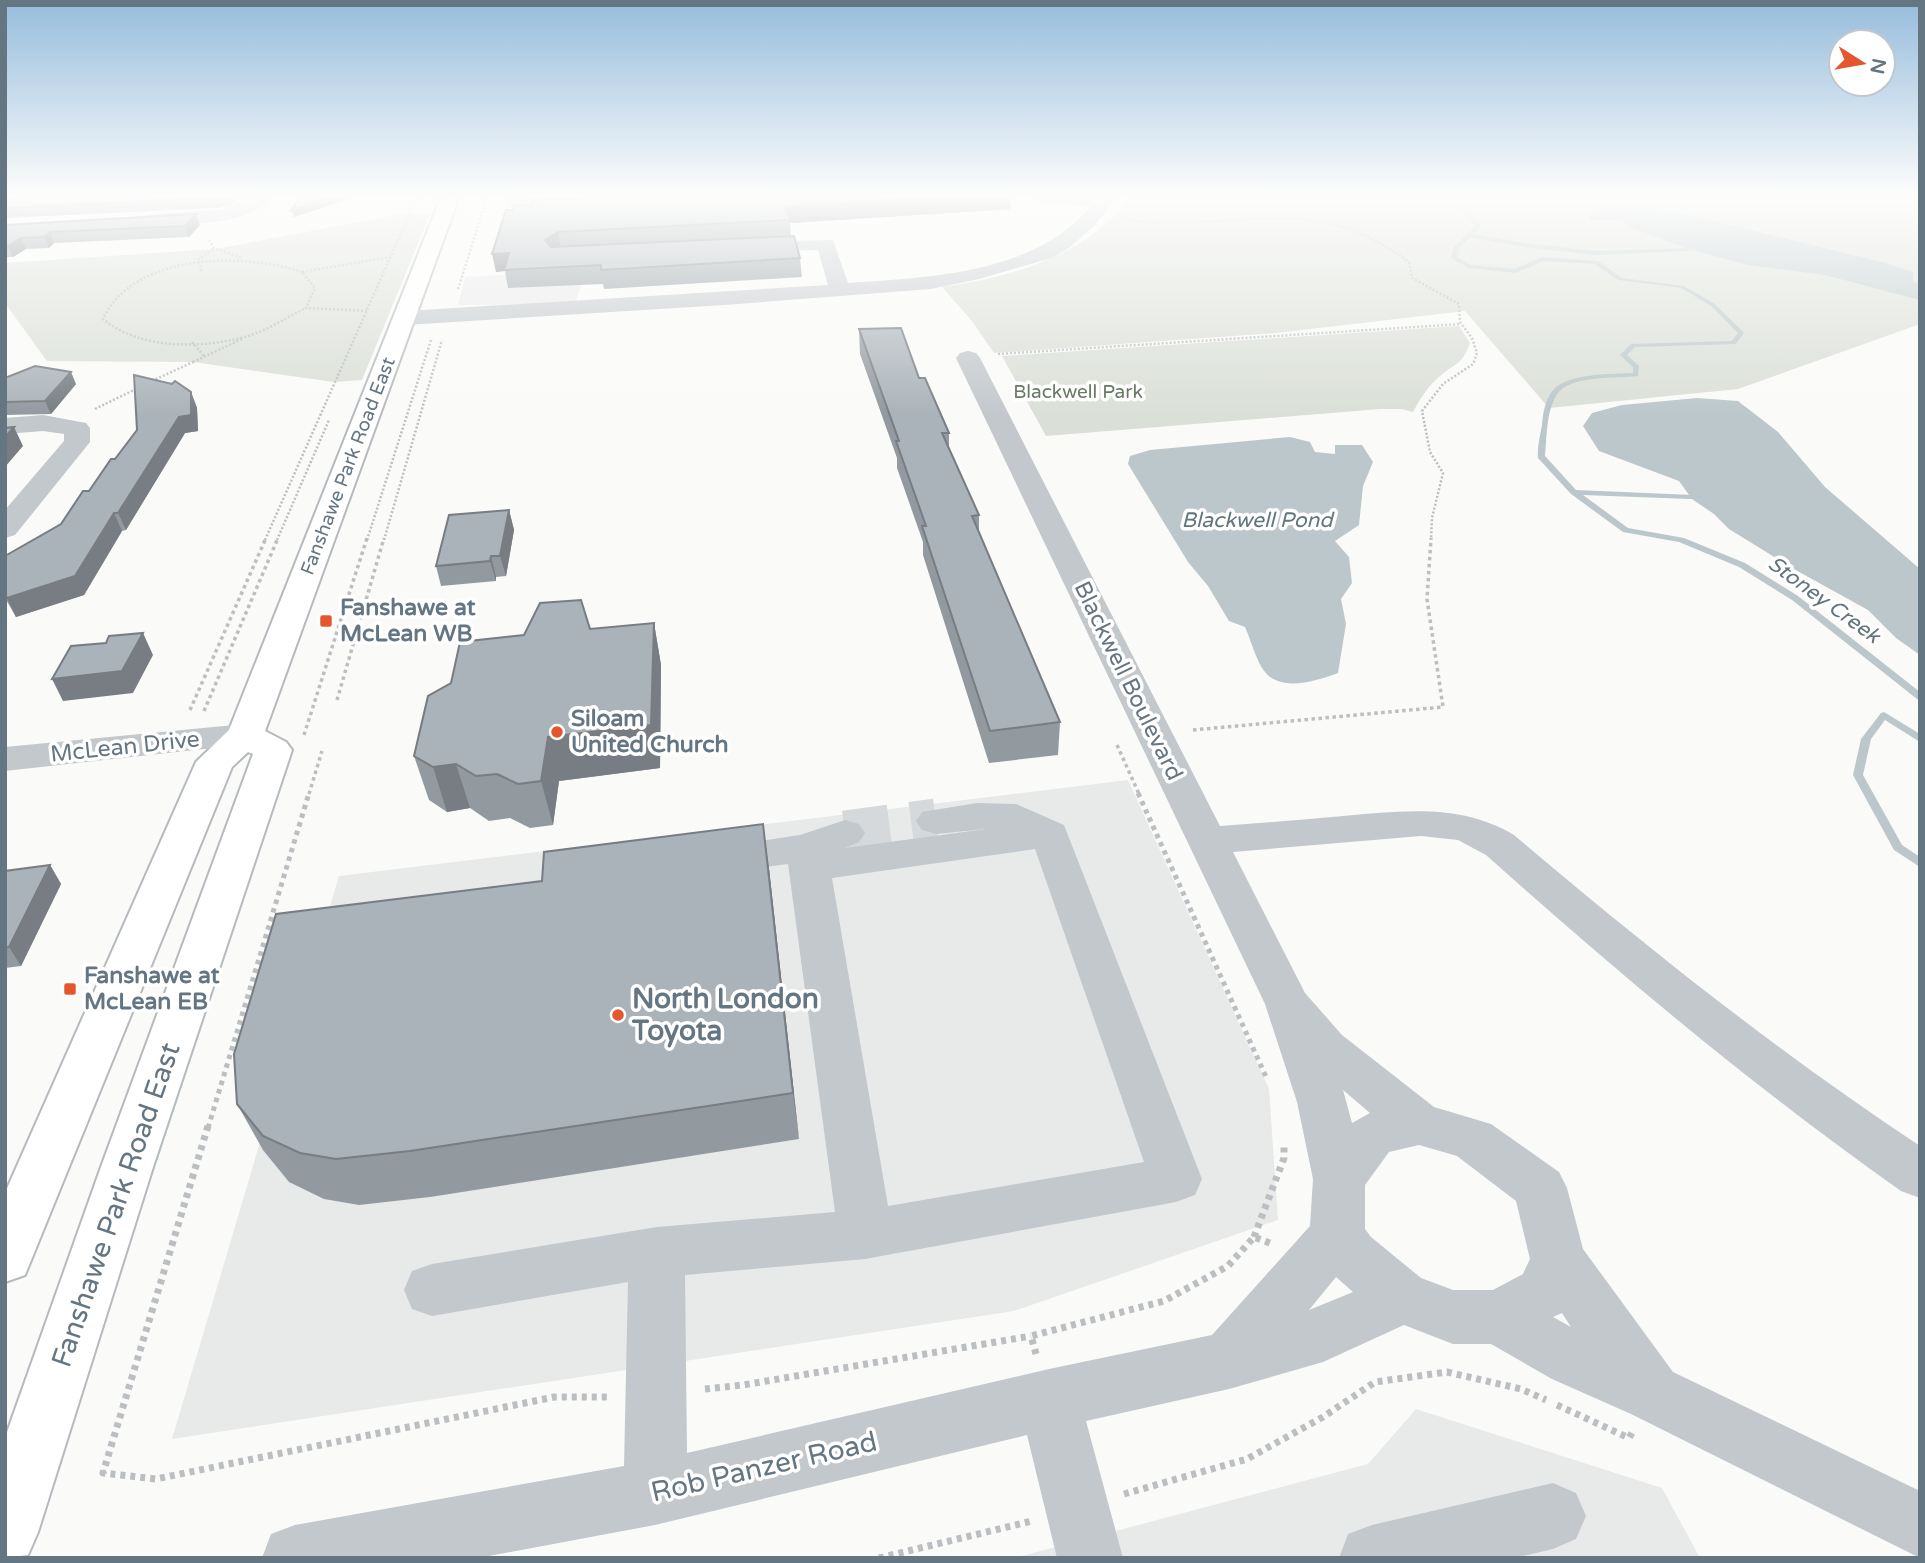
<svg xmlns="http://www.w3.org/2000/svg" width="1925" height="1563" font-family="'Varela Round',sans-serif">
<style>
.built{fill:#e8e9e9}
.green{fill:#dadfd7}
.water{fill:#bbc7cb}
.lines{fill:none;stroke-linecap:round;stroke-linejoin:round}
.stream{fill:#bbc7cb;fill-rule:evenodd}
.minor-tunnel{stroke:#d5d9db;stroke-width:45;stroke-dasharray:45 22;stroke-linecap:butt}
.major-casing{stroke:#b5babe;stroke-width:4}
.path-far3{stroke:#bbbfc2;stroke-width:2.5;stroke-dasharray:2 2;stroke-linecap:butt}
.path-far2{stroke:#bbbfc2;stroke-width:3.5;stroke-dasharray:3.5 3.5;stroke-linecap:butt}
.path-far1{stroke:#bbbfc2;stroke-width:5;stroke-dasharray:4.5 4.5;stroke-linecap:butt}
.path{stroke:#bbbfc2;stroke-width:7;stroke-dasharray:5 5;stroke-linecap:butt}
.minor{fill:#c3c8cc;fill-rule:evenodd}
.major{fill:#fff;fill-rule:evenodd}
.wall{fill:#929a9f}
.shaded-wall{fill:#777d82}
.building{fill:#aab3b9;stroke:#777d82;stroke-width:2}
.poi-dot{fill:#e4572e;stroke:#fff;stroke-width:2.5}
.labels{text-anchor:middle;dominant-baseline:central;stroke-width:7;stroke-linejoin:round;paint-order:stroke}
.far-park-label{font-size:19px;fill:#687a64;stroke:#fff}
.far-street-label{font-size:19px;fill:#657683;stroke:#fff}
.far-water-label{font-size:21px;font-style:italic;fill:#60757c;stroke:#fff}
.poi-label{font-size:23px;font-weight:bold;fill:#657683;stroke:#fff;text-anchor:start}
.street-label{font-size:23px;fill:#657683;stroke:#fff}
.near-poi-label{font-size:28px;font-weight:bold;fill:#657683;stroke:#fff;text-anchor:start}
.near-street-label{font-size:28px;fill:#657683;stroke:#fff}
</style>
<rect width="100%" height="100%" fill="#fafaf8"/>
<g class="built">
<polygon points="586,270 575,304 458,305 465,277"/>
<polygon points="1128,780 1269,1089 1278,1220 1014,1311 172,1439 339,876"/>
<polygon points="1416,1409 1662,1488 1700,1558 1014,1558 1368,1464"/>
</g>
<g class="green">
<path d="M 1129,197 L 1920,197 L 1920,324 L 1738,389 L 1549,408 L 1465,311 L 1276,333 L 994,353 L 972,321 L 942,287 C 1001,279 1068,261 1112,218 C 1118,212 1123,204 1129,197 Z"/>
<polygon points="402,214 430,214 362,380 334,382 193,362 47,361 5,303 5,263 216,249"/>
<path d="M 1459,326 L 1470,343 C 1461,366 1458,361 1440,376 C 1428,386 1420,399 1413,412 L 1402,409 L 1380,409 L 1046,436 L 1002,356 Z"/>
</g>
<g class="water">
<polygon points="1600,205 1673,211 1885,263 1913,272 1913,282 1920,284 1920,300 1825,275 1748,265 1688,249 1630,227 1622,220 1590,220 1590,216"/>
<polygon points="1697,398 1738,401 1778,432 1825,487 1920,569 1920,655 1896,638 1868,610 1792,568 1729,529 1714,514 1692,499 1679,481 1599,451 1583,426 1592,413 1622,405"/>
<path d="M 1290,437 L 1310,442 L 1315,452 L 1335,454 L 1335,445 L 1362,445 L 1373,462 L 1363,486 L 1359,525 L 1335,541 L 1349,557 L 1352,583 L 1341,599 L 1346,624 L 1338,673 C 1318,680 1282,693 1265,672 C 1256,661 1251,640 1245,627 L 1229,621 L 1208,586 L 1188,562 L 1128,464 L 1130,456 L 1150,450 Z"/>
</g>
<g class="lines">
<g class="stream">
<path d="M 1462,197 L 1466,197 L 1463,209 L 1481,226 L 1473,234 L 1524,243 L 1595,251 L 1690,248 L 1688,251 L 1595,255 L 1524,247 L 1470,237 L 1459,248 L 1457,257 L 1470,265 L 1515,269 L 1542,257 L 1598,261 L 1622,278 L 1684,286 L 1715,304 L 1744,333 L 1736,344 L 1635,347 L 1627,355 L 1639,366 L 1638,376 C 1616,379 1568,374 1556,396 C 1546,413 1547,437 1545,456 L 1576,490 L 1693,495 L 1693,499 L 1690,499 L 1583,495 L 1628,528 L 1684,538 L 1745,563 L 1798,596 L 1920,692 L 1920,700 L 1917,699 L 1792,600 L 1739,567 L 1679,542 L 1623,532 L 1571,494 L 1538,458 C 1537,448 1540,436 1542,425 C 1543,413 1545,399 1554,389 C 1570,373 1611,374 1633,373 L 1633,367 L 1620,355 L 1631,344 L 1732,341 L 1738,333 L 1711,306 L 1681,288 L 1618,280 L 1595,264 L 1543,261 L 1516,273 L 1469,268 L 1451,258 L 1454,247 L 1475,226 L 1459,209 Z"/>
<polygon points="1884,712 1920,734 1920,742 1885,720 1871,739 1863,775 1902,845 1920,857 1920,867 1894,850 1853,775 1861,739 1881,713"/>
</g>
<polyline class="minor-tunnel" points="845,833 936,821"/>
<defs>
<polygon id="major" points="441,197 459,197 265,731 286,742 292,750 153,1167 38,1532 28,1555 5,1558 5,1438 101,1167 253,754 248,752 232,767 25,1275 5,1282 5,1193 196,762 229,730"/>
</defs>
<use href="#major" class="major-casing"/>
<g class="path-far3">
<path d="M 1123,219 C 1146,224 1170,222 1193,222 C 1284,219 1330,205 1409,262 L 1412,278 L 1459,304 L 1460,322 L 1472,338 L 1477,353 L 1473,364 L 1443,384 L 1422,411 L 1430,452 L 1443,473 L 1432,518 L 1431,540"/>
<polyline points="209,240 214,248 243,258"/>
<polyline points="202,271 198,260 214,248"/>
<path d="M 302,272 C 242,252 134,253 103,319 C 140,350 203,349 248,336 C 268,330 287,317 306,308"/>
<polyline points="458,289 487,198"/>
<polyline points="367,311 306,308 315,288 302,272 390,257"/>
<polyline points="192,342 204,356"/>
<polyline points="998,354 1461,324"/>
<polyline points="193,362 242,339"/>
<polyline points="152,381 193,362"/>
<polyline points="95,409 138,388"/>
<polyline points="265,540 417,197"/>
<polyline points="277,540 329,420"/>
<polyline points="367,540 431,340"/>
<polyline points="384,540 442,340"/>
</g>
<g class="path-far2">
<polyline points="337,700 384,538"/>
<polyline points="190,710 266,538"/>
<polyline points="204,711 278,538"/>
<polyline points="1193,730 1443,707 1427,599 1431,538"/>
<polyline points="304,735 367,538"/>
<polyline points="1117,745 1139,794"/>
<polyline points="309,794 322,751"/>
</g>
<g class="path-far1">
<polyline points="1138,793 1267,1079"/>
<polyline points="208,1128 309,793"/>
</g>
<g class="path">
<polyline points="208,1126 103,1473 156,1479 554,1397 609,1397"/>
<polyline points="1254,1237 1284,1158 1284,1143"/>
<polyline points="1036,1354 1031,1336 1164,1301 1228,1266 1254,1237 1270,1243"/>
<polyline points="705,1389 743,1385 1031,1336"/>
<polyline points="1557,1405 1629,1438 1632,1433"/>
<polyline points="1124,1494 1247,1459 1323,1417 1375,1382 1447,1372 1521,1389 1546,1400"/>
<polyline points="879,1558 1032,1521"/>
</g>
<g class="minor">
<path d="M 252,197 L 273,197 C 248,227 181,224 145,225 L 136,220 L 145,215 L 221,209 Z"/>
<path d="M 506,197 L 524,197 L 537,204 L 573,204 L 582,209 C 569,223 526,212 510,206 Z"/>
<path d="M 1032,197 L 1117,197 L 1094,226 L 1069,248 L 1052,258 L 979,279 L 931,289 L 724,305 L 406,325 L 398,323 L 395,318 L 398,313 L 406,311 L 828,285 L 818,250 L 738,252 L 735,248 L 745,242 L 833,240 L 848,283 C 930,277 1035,274 1091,206 L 1041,202 Z"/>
<path d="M 968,351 L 976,353 L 980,358 L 1220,826 C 1261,823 1302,820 1343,816 C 1403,811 1460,803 1514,835 C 1645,946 1778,1052 1920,1146 L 1920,1198 L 1901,1191 C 1755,1088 1619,974 1486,855 L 1458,840 L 1421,836 L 1233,852 L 1305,993 L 1342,1035 L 1434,1107 L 1491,1124 L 1559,1172 L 1567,1188 L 1583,1249 L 1673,1372 L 1920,1491 L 1920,1558 L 1631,1414 L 1552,1379 L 1491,1344 L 1453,1344 L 1404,1325 L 1323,1362 L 1229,1389 L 1086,1421 L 1123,1558 L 1057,1558 L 1027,1435 L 655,1525 L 478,1558 L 262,1558 L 271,1534 L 295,1525 L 624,1466 L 628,1282 L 432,1316 L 412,1309 L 404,1290 L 412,1271 L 432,1264 L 657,1227 L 835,1212 L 788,864 L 715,874 L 700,870 L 694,860 L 700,850 L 800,835 L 845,820 L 859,824 L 865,833 L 859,842 L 845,848 L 986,829 L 936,834 L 922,830 L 916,821 L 922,812 L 977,803 L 1016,804 L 1064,825 L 1202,1179 L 1195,1195 L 1176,1202 L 865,1259 L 685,1275 L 687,1453 L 1049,1369 L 1212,1335 L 1310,1226 L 1313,1179 L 1297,1102 L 1265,1004 L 956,358 L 960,353 ZM 1035,849 L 1144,1162 L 888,1206 L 832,878 ZM 1343,1090 L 1370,1113 L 1352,1123 ZM 1419,1145 L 1457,1156 L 1516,1201 L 1530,1259 L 1523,1274 L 1493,1290 L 1453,1290 L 1421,1278 L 1371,1237 L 1365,1229 L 1365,1185 L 1389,1152 ZM 1336,1277 L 1353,1292 L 1309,1310 ZM 1562,1313 L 1571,1327 L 1553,1317 Z"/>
<polygon points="43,415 86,423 90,428 90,442 15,535 5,538 5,510 64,441 64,434 43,431 5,434 5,418"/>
<polygon points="245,724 258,727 263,735 258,743 5,771 5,747"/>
<polygon points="1553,1483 1576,1493 1586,1516 1576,1539 1553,1549 1514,1558 1339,1558 1348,1534 1372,1525"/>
</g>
<use href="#major" class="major"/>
</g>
<g class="wall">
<polygon points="15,197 237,197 231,205 216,208 5,218 5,200"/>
<polygon points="538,197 1011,197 1010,209 790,223 791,236 800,258 802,277 604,289 603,284 508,288 505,271 496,272 513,210 531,205 539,200"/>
<polygon points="5,225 200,225 189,237 54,243 49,248 26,249 13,257 5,257"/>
<polygon points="859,329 919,378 949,433 949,449 979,515 979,533 1060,722 1058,755 989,763 923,555 923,542 897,468 897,458 860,354"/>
<polygon points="5,378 76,384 51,414 5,415"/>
<polygon points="191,392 197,408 198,431 185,433 126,530 122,531 84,595 16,617 5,598 5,556 61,524 89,491 115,459"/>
<polygon points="509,510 514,530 506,576 496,577 496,581 441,586 436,566"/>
<polygon points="654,623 661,665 660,768 559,781 553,825 530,828 510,818 489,821 470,808 447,812 429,800 414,756 590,629"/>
<polygon points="50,865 61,884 21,966 5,968 5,871"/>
<polygon points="769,869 799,1139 430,1197 359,1205 324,1199 289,1182 263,1150 237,1104"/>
</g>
<g class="shaded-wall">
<polygon points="219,197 237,197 231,205 216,208 212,198"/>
<polygon points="331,197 348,197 346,200 294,217 291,210"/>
<polygon points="939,197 1011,197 1010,209 790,223 786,207"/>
<polygon points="196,214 200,225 189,237 185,226"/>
<polygon points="50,232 54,243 49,248 44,237"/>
<polygon points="558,232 561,249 548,257 545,240"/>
<polygon points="21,238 26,249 13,257 8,246"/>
<polygon points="509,253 505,271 496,272 492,254"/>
<polygon points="71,372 76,384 51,414 45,401"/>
<polygon points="191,392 197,408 198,431 185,433 126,530 118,513"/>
<polygon points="14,427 23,446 5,467 5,437"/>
<polygon points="509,510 514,530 506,576 500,556"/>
<polygon points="114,513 122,531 84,595 16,617 7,598"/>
<polygon points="491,556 496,577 496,581 490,561"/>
<polygon points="654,623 661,665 660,768 559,781 553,825 541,781 548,737"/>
<polygon points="143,633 153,655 133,693 63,701 52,679"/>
<polygon points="456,764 470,808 447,812 433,767"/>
<polygon points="763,824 769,869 799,1139 793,1093"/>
<polygon points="50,865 61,884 21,966 9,947"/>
</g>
<g class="building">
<polygon points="15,197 219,197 212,198 5,208 5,200"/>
<polygon points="301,197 331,197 291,210"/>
<polygon points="605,197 939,197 786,207 790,220 558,232 545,240 551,247 794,236 800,258 601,270 601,265 504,270 509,253 492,254 506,210 513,210 513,206 531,205 532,200"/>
<polygon points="196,214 185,226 50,232 44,237 21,238 8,246 5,246 5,225"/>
<polygon points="901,328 919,378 925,378 949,433 942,433 979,515 972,516 1060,722 990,731 922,526 926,526 896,441 899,441 859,329"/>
<polygon points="35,366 71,372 45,401 5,402 5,378"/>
<polygon points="134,375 172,384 175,381 191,392 191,415 179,417 118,513 114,513 75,576 7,598 5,596 5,556 61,524 83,491 89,491 111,459 115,459 137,430"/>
<polygon points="14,427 5,437 5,428"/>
<polygon points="509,510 500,556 491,556 490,561 436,566 449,515"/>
<polygon points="581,600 590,629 654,623 651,725 548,737 541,781 518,784 497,774 476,776 456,764 433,767 414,756 428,696 451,683 460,642 524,635 540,603"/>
<polygon points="143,633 122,671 52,679 71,646 106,643 109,636"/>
<polygon points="763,824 793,1093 410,1151 336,1159 300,1153 263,1136 237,1104 234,1054 276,914 542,881 544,852"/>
<polygon points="50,865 9,947 5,948 5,871"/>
</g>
<linearGradient id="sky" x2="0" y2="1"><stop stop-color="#96bcdc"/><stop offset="0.47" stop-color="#fdfdfc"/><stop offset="1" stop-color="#fdfdfc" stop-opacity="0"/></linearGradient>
<rect width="1925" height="416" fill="url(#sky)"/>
<g class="poi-dot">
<rect x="319" y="614" width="14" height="14" rx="3.5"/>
<circle cx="557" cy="732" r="7"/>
<rect x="63" y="982" width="14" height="14" rx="3.5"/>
<circle cx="618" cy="1015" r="7"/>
</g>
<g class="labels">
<g class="far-park-label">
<text x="1078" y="392">Blackwell Park</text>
</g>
<g class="far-street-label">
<text transform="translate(348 466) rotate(-69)">Fanshawe Park Road East</text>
</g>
<g class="far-water-label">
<text x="1257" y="520">Blackwell Pond</text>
<text transform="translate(1824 600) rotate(36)">Stoney Creek</text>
</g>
<g class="poi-label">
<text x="340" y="608">Fanshawe at<tspan x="340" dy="26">McLean WB</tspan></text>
<text x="571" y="719">Siloam<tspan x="571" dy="26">United Church</tspan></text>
<text x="84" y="976">Fanshawe at<tspan x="84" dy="26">McLean EB</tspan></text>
</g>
<g class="street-label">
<text transform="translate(1128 681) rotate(64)">Blackwell Boulevard</text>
<text transform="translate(125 747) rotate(-6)">McLean Drive</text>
</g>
<g class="near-poi-label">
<text x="632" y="999">North London<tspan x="632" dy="32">Toyota</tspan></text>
</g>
<g class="near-street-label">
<text transform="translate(116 1205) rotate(-71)">Fanshawe Park Road East</text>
<text transform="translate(764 1467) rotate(-13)">Rob Panzer Road</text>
</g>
</g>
<rect width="1925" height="1563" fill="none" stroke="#657683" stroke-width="14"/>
<g transform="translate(1862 63) rotate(101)"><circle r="33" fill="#ffffff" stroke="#c1c8cd" stroke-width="2"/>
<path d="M0-5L12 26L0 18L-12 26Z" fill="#e4572e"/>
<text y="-10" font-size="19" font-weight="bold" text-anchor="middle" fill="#657683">N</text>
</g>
</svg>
